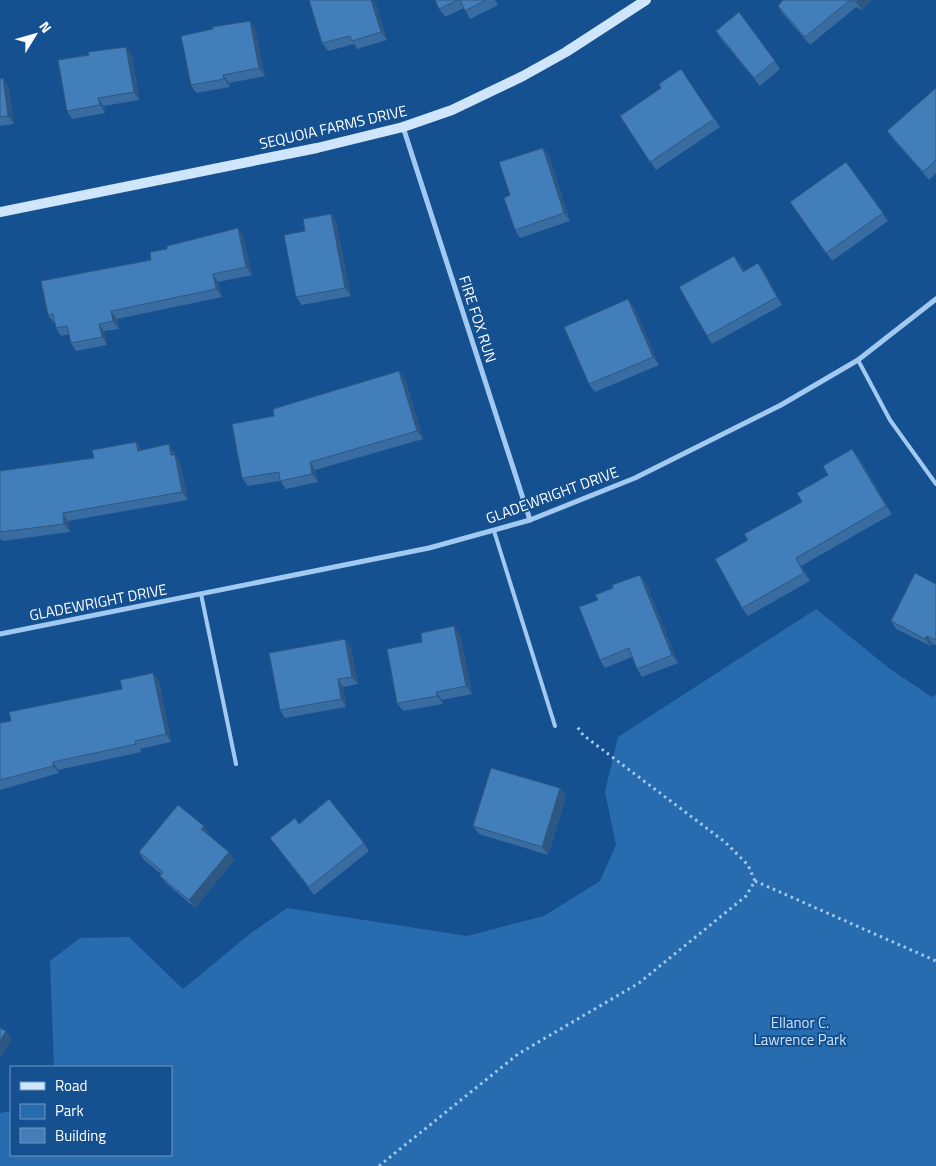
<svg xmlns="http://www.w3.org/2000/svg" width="936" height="1166" font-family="'Titillium Web',sans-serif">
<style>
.green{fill:#276caf}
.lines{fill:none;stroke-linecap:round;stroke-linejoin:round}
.path{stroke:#a1c9f1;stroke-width:3;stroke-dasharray:2.5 4;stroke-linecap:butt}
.lane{stroke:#a1c9f1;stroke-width:4}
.street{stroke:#a1c9f1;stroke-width:5}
.secondary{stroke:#cfe5fb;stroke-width:10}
.wall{fill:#396ca0}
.shaded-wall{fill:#2e5882}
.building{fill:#427eba;stroke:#2e5882}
.labels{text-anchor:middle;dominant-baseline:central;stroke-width:4;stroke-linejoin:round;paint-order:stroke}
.street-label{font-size:15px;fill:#fff;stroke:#155190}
.park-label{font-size:15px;fill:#c8e2fc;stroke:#155190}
</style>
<rect width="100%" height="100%" fill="#155190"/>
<polygon class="green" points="816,609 890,669 932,697 936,695 936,1166 0,1166 0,1113 11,1111 11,1155 171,1155 171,1067 54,1067 50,961 80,938 129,937 183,989 251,933 287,908 467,936 544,916 600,881 616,845 605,792 618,737"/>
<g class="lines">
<g class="path">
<polyline points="755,881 936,961"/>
<polyline points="379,1166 518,1054 639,983 746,896 755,881 748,865 725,842 583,735 576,725"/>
</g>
<g class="lane">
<polyline points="858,360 890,420 936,484"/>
<polyline points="494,531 555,726"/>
<polyline points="201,594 236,764"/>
</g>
<g class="street">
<polyline points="403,127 530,520"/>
<polyline points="0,634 429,548 530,520 635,478 781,405 858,360 936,299"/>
</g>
<polyline class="secondary" points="0,212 317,148 403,127 452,110 523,76 566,52 646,0"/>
</g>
<g class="wall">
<polygon points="435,0 495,0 498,5 470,19 464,8 445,17 439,9"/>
<polygon points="783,0 871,0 862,10 856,7 810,45 783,14 778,6"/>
<polygon points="376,4 387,40 357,49 354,44 328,51 322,43"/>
<polygon points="739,12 780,69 760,86 721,39 716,31"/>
<polygon points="250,21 255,29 265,76 229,83 230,87 196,93 191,85 213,29"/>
<polygon points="132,55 139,100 104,106 105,113 72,119 67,111"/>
<polygon points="681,69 720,127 656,170 620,116 661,88"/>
<polygon points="3,78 8,86 14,124 0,126 0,79"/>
<polygon points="936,88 936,173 929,180 893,139 887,131"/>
<polygon points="543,148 549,156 570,221 520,238 515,230 510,195"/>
<polygon points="846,162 888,221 832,261 790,202"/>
<polygon points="331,214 336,222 351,296 302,305 296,297 305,231"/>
<polygon points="243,236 252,275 218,282 222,297 117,319 119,329 104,331 107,345 76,351 71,343 69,334 61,336 56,328 55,323 54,323 48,315 151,260"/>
<polygon points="740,264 744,271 764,271 782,305 712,344 707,336"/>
<polygon points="634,307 659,365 595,392 589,384"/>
<polygon points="405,379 423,439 315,470 318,482 286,489 280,481 248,486 242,478 274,416"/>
<polygon points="142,450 175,452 175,455 180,463 188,500 68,521 70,532 2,541 0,538 0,471 94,458"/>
<polygon points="858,456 892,514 801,566 810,581 748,616 742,608 748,540 802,502 828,475"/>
<polygon points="646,583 678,663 642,677 637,669 632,657 605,668 600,660"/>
<polygon points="936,584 936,645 933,644 931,646 896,629 891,621"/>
<polygon points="460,634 472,694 442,700 443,704 403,711 397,703"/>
<polygon points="345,639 351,647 358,684 343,687 346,707 285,718 280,710"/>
<polygon points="153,673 159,681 171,742 140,749 141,752 58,770 59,773 0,790 0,723 11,721 122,689"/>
<polygon points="560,788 566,796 548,855 479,834 473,826"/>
<polygon points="299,824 364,843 369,851 314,895 270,838"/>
<polygon points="204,826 209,834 208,835 229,852 234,860 195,908 166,883 160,876 161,874 144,860 139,852"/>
</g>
<g class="shaded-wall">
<polygon points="371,0 373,0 376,4 387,40 381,32"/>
<polygon points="858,0 871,0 862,10 856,2"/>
<polygon points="250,21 255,29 265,76 259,68"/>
<polygon points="126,47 132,55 139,100 134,92"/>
<polygon points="223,75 229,83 230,87 224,79"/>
<polygon points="3,78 8,86 14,124 8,116"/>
<polygon points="98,98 104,106 105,113 100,105"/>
<polygon points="543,148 549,156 570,221 564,213"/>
<polygon points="331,214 336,222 351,296 345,288"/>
<polygon points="238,228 243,236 252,275 246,267"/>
<polygon points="734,256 740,264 748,280 743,272"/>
<polygon points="758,263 764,271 782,305 777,297"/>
<polygon points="213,274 218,282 222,297 216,289"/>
<polygon points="628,299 634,307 659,365 653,357"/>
<polygon points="111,311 117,319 119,329 113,321"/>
<polygon points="99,324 104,331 107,345 102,337"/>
<polygon points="399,371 405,379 423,439 417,431"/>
<polygon points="136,442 142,450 138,451"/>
<polygon points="169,444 180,463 188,500 182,492 171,455"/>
<polygon points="852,449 858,456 892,514 886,506"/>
<polygon points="310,462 315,470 318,482 312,474"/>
<polygon points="63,513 68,521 70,532 64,524"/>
<polygon points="796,558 801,566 810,581 804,573"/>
<polygon points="640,575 646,583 678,663 672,655"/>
<polygon points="454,626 460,634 472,694 466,686"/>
<polygon points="927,636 933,644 931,646 925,639"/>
<polygon points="345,639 351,647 358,684 352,677"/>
<polygon points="153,673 159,681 171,742 166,734"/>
<polygon points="338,679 343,687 346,707 341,699"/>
<polygon points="436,692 442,700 443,704 437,696"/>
<polygon points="53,762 58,770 59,773 53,766"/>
<polygon points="560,788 566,796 548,855 542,847"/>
<polygon points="204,826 209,834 207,837 201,829"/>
<polygon points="229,852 234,860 195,908 189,900"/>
<polygon points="6,1031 12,1039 0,1059 0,1041"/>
</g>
<g class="building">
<polygon points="309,0 371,0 381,32 352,41 350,36 322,43"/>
<polygon points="435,0 458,0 439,9"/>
<polygon points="460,0 486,0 465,11"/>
<polygon points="783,0 850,0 805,37 778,6"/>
<polygon points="851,0 858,0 856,2"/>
<polygon points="739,12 775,61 754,78 716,31"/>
<polygon points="250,21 259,68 223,75 224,79 191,85 181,36 213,29 212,27"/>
<polygon points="126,47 134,92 98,98 100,105 67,111 58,60 89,55 88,52"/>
<polygon points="681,69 714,119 650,162 620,116 661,88 659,84"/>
<polygon points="3,78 8,116 0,117 0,79"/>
<polygon points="936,88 936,160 923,172 887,131"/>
<polygon points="543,148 564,213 515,230 504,198 510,195 499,162"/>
<polygon points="846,162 883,213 826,253 790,202"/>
<polygon points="331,214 345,288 296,297 284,235 305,231 303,219"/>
<polygon points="238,228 246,267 213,274 216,289 111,311 113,321 99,324 102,337 71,343 67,326 56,328 53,314 48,315 41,281 151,260 150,252 167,249 167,246"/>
<polygon points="734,256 743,272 758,263 777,297 707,336 679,287"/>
<polygon points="628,299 653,357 589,384 564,327"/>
<polygon points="399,371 417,431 310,462 312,474 280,481 279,472 242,478 232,424 274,416 273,409"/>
<polygon points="136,442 138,451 169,444 171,455 175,455 182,492 63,513 64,524 0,532 0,471 94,458 92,450"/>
<polygon points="852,449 886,506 796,558 804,573 742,608 715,559 748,540 744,534 802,502 797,493 828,475 823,466"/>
<polygon points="915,573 936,584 936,640 927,636 925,639 891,621"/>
<polygon points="640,575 672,655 637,669 629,648 600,660 579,607 598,600 595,595 613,588 612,585"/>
<polygon points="454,626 466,686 436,692 437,696 397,703 387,649 422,642 421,633"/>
<polygon points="345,639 352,677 338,679 341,699 280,710 269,653"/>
<polygon points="153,673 166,734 135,741 136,744 53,762 53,766 0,780 0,723 11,721 9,712 122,689 120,680"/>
<polygon points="491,768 560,788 542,847 473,826"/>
<polygon points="329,799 364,843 309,887 270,838 295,818 299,824"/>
<polygon points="178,805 204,826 201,829 229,852 189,900 160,876 163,872 139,852"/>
<polygon points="0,1028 6,1031 0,1041"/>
</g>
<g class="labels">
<g class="street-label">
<text transform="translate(333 127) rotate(-13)">SEQUOIA FARMS DRIVE</text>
<text transform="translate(478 319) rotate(72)">FIRE FOX RUN</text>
<text transform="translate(552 495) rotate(-20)">GLADEWRIGHT DRIVE</text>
<text transform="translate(98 602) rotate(-11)">GLADEWRIGHT DRIVE</text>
</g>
<g class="park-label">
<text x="800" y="1022">Ellanor C.<tspan x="800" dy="17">Lawrence Park</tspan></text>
</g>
</g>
<rect x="10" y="1066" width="162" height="90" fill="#155190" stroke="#7397bc"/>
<rect x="20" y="1082" width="25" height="8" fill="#cfe5fb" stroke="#7397bc"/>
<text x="55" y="1091" font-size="15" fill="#ffffff">Road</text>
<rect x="20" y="1104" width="25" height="15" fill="#276caf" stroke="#7397bc"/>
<text x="55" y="1116" font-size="15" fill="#ffffff">Park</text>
<rect x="20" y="1128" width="25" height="15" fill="#427eba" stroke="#7397bc"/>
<text x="55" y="1141" font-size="15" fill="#ffffff">Building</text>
<g transform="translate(35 35) rotate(53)" stroke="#155190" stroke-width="4" paint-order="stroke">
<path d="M0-4L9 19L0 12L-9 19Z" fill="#ffffff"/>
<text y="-8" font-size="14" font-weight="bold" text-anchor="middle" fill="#ffffff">N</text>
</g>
</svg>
